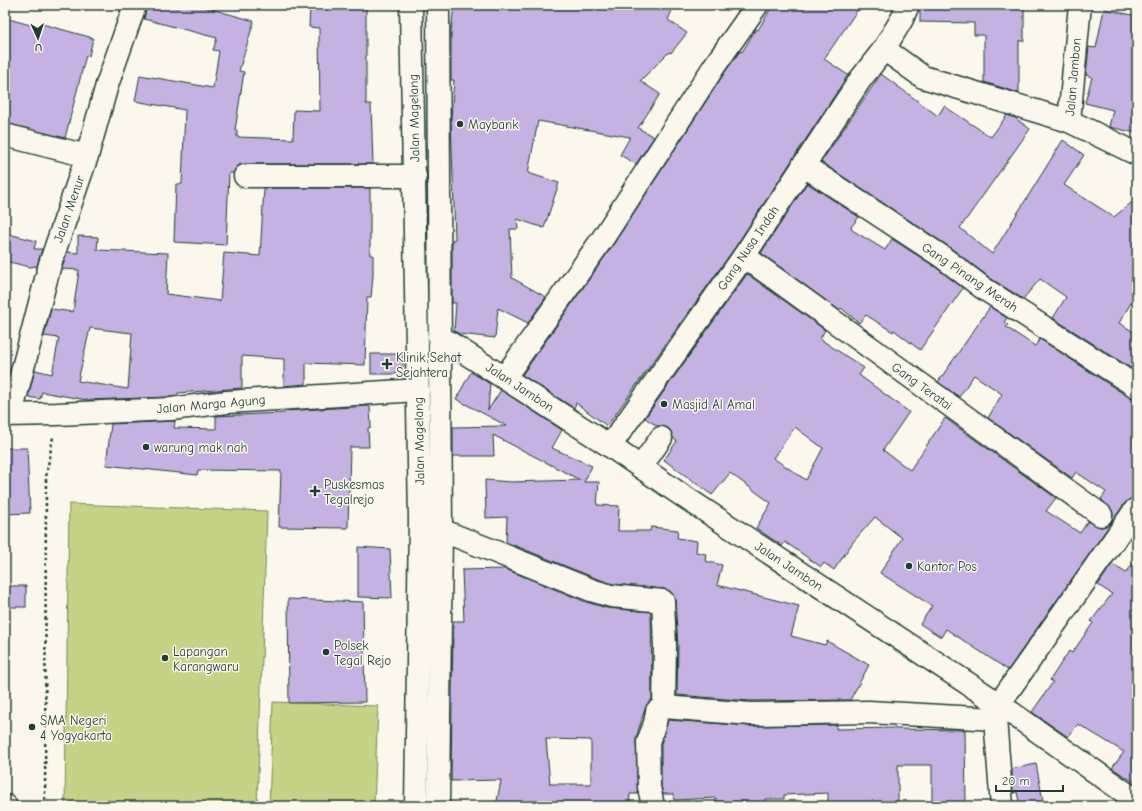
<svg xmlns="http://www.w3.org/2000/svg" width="1142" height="811" font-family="'Comic Neue',sans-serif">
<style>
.green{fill:#c6d386;stroke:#72885d}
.building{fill:#c5b2e2;stroke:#1f3d34;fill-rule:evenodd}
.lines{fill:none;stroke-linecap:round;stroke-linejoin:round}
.minor-casing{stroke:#1f3d34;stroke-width:25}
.major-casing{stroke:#1f3d34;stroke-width:25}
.path{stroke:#1f3d34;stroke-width:2.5;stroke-dasharray:3 3;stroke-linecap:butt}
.minor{stroke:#fbf7ec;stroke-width:22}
.major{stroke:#fbf7ec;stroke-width:22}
.poi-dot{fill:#1f3d34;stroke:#fbf7ec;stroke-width:1.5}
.labels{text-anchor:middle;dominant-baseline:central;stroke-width:3;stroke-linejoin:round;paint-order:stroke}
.street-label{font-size:13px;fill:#1f3d34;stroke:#fbf7ec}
.poi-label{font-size:13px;fill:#1f3d34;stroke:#fbf7ec;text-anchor:start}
</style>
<rect width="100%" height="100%" fill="#fbf7ec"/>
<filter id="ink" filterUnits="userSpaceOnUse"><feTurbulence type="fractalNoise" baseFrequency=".025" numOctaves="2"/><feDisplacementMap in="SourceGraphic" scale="8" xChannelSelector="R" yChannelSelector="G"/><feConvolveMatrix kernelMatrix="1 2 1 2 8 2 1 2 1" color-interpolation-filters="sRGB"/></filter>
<g filter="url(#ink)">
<g class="green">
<polygon points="69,504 267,511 257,806 65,805"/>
<polygon points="273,702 378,706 374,806 269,806"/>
</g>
<g class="building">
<polygon points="147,5 197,5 254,21 239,71 244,72 235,130 237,130 237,137 293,139 294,110 320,111 319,28 309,27 310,5 366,5 366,104 371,104 373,164 245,164 239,165 233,173 229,173 226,245 174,242 176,184 182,184 185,110 135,101 140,75 213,88 219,51 213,50 217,38 144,19"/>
<polygon points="454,5 674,5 668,20 687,33 671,53 669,52 640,81 660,94 638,128 654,137 636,164 620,155 630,137 538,121 528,173 559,183 544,228 517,219 518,229 510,229 512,278 546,297 528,323 498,308 495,338 460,334 454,331 456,303 452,303 452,240 455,239 451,118 454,80 451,80 451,32"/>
<polygon points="773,5 861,5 824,59 848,75 734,249 607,426 576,403 574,408 522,375 613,245 725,72 740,51 742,52 756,29 758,30"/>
<polygon points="920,5 1024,5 1024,41 1019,41 1019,93 984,82 984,35 974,35 974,23 920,22"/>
<polygon points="1104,9 1137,16 1137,133 1109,127 1113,110 1085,103 1092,77 1086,75 1089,47 1096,48"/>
<polygon points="5,18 41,28 42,24 93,38 89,56 86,55 65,138 5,123"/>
<polygon points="881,74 938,116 944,106 991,137 1007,115 1015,118 1030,129 960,228 992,254 1063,140 1084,155 1064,185 1114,217 1137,198 1137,293 1119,323 1137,334 1137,372 1053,318 1066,297 1040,279 1023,299 990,278 948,246 821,162"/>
<polygon points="807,183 859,217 851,227 852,230 885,250 892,239 934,266 963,288 920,350 894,330 893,332 866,315 859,323 841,308 839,310 761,253"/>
<path d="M 264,188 L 370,188 L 370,255 L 373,255 L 373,276 L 371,297 L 367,297 L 365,365 L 306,363 L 306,384 L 284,386 L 284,359 L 242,356 L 242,388 L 178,393 L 178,396 L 170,397 L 87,400 L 42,392 L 40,399 L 28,397 L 35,370 L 52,374 L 59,338 L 44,336 L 51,309 L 73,312 L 79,270 L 62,269 L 67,252 L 78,253 L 78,236 L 98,237 L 97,250 L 168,253 L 166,294 L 220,301 L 224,253 L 260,256 ZM 90,328 L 132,333 L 128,389 L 78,381 Z"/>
<polygon points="5,233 36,241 34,249 42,249 37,266 30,267 5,261"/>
<path d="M 747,274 L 825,330 L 820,339 L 864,368 L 859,375 L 909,412 L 883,450 L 910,470 L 945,418 L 1056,498 L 1046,511 L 1080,533 L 1088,521 L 1100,527 L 1106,526 L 1111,522 L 1113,516 L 1112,510 L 1101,499 L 1106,492 L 1076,472 L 1072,478 L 988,418 L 1002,394 L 974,375 L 959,397 L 938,382 L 990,307 L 1007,318 L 1004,322 L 1008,325 L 1006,327 L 1035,346 L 1040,339 L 1130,398 L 1137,399 L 1137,496 L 1125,503 L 1008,670 L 946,629 L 941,637 L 920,624 L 932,606 L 880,573 L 902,538 L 875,517 L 853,542 L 834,570 L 824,563 L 821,567 L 785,542 L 782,546 L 756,528 L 771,503 L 730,473 L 712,495 L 664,460 L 677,441 L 673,438 L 668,428 L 662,426 L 657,426 L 645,418 ZM 795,427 L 823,448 L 806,480 L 773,458 Z"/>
<rect x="371" y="354" width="32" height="20"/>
<polygon points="471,372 490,384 488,410 501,390 562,430 552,448 592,466 584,482 599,482 597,505 619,506 618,531 650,531 651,527 678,530 677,538 697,541 696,552 706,554 705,561 722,565 717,585 799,606 791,636 825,645 827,641 869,665 850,700 751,701 677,695 678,646 675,600 670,591 664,589 613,584 595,578 506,542 507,517 486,518 485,480 511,482 580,480 493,435 494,456 453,456 453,427 507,426 456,399"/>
<polygon points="370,406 371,427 368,428 369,447 350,447 348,528 279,527 281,471 198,470 197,475 106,465 111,424 175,421 174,428 216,429 216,416 284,413 284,411"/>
<polygon points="5,448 27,448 30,513 5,514"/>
<polygon points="358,547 390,549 392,598 358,597"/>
<polygon points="1137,558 1137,784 1112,768 1124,752 1078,724 1068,737 1032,712 1053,682 1050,680 1069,651 1072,653 1093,623 1091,621 1112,594 1098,585 1112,564 1126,573"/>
<path d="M 505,569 L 586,602 L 607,608 L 651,612 L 652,700 L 645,709 L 636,738 L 638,794 L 630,794 L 629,806 L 496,806 L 501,780 L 451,781 L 453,621 L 464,621 L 462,570 ZM 546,739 L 591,740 L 591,784 L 550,784 Z"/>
<rect x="5" y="586" width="21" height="21"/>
<polygon points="288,599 363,602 365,702 289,703"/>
<polygon points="668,720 751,726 837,725 836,729 895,728 895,729 965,730 966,806 932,806 932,765 898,765 898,806 862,806 862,803 828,804 828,793 784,795 784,799 765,799 765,805 744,804 745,802 716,802 716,798 674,800 673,794 663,794 661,786 661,744"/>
<polygon points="1036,764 1044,806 1020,806 1017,792 1013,793 1012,769"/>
</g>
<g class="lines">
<defs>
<g id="minor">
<polyline points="908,5 902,19 884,49 923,77 1069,121"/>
<polyline points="1080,5 1069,121 1137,154"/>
<polyline points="5,135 87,156"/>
<polyline points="803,165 941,256 983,288 1137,387"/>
<polyline points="245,176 415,176"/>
<polyline points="744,256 1101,515"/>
<polyline points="505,377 603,238 715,65 757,5"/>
<polyline points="11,414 50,264 87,156 107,85 135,5"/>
<polyline points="5,415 57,414 171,409 227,402 418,390"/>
<polyline points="610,446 744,256 860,80 884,49"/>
<polyline points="641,467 661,438"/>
<polyline points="441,530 591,590 611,596 663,601 665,646 664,707"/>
<polyline points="5,806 6,806"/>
<polyline points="653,806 649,787 648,742 655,723 657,711 664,707 751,714 869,712 995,719"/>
<polyline points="1002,806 995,719 999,704 1135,510"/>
</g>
<g id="major">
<polyline points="411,5 420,520 416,806"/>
<polyline points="439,336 610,446 680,494 999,704 1137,801"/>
<polyline points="438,806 441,530 438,5"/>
</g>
</defs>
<use href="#minor" class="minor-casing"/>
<use href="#major" class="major-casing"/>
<polyline class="path" points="45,806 46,477 53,437"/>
<use href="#minor" class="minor"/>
<use href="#major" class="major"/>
</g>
</g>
<g class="poi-dot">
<circle cx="460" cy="124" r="4"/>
<path d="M385 358h4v4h4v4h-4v4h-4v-4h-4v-4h4z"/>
<circle cx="664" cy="404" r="4"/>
<circle cx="146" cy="447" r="4"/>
<path d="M313 485h4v4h4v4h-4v4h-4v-4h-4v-4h4z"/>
<circle cx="909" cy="566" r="4"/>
<circle cx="326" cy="652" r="4"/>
<circle cx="165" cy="658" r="4"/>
<circle cx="32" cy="727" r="4"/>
</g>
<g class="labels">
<g class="street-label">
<text transform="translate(1073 77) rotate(-85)">Jalan Jambon</text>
<text transform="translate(414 118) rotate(-91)">Jalan Magelang</text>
<text transform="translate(69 209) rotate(-71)">Jalan Menur</text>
<text transform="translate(748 248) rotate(-56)">Gang Nusa Indah</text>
<text transform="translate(970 277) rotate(34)">Gang Pinang Merah</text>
<text transform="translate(922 386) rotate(36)">Gang Teratai</text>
<text transform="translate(520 387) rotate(33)">Jalan Jambon</text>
<text transform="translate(211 404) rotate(-5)">Jalan Marga Agung</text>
<text transform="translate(419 441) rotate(-91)">Jalan Magelang</text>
<text transform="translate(789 566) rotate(33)">Jalan Jambon</text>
</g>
<g class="poi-label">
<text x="468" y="124">Maybank</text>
<text x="396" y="357">Klinik Sehat<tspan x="396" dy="15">Sejahtera</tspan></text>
<text x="672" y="404">Masjid Al Amal</text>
<text x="154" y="447">warung mak nah</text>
<text x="324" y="484">Puskesmas<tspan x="324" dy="15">Tegalrejo</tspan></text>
<text x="917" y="566">Kantor Pos</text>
<text x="334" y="645">Polsek<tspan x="334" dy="15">Tegal Rejo</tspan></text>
<text x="173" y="651">Lapangan<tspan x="173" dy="15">Karangwaru</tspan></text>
<text x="40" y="720">SMA Negeri<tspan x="40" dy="15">4 Yogyakarta</tspan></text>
</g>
</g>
<rect width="1142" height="811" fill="none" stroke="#fbf7ec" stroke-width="20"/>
<rect x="10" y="10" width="1122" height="791" fill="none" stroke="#1f3d34" stroke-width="1.5" filter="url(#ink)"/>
<g transform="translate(38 38) rotate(177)" stroke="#fbf7ec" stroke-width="3" paint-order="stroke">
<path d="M0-3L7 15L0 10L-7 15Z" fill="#1f3d34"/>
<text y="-6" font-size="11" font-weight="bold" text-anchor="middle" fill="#1f3d34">U</text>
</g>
<path d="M996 785v6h67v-6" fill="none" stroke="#1f3d34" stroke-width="2"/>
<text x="1002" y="785" font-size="12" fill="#1f3d34" stroke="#fbf7ec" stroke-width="3" paint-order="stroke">20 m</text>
</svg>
